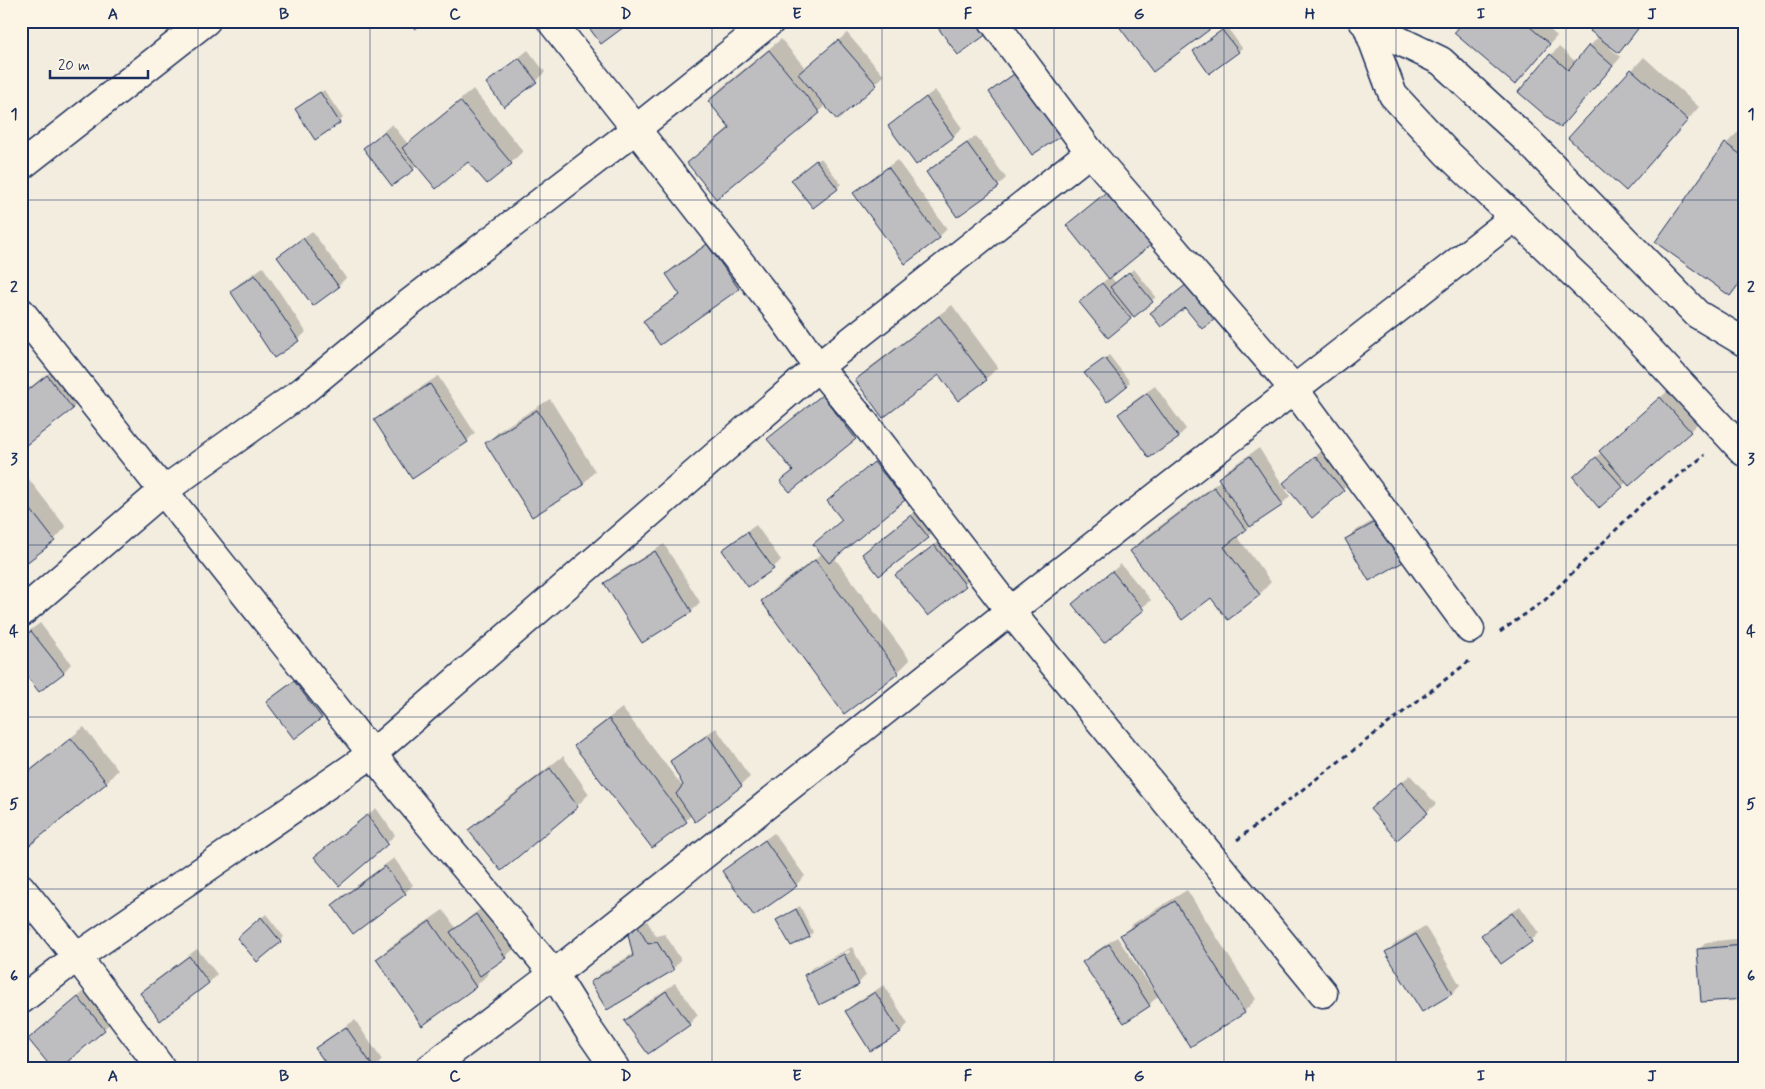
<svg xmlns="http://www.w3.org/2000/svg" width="1765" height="1089" font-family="Mynerve,sans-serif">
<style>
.shadow{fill:#0003;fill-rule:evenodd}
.building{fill:#bebec0;stroke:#1b2f5e}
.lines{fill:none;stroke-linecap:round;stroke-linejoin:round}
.minor-casing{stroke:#1b2f5e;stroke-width:31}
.path{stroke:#1b2f5e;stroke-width:3;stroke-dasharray:5 4;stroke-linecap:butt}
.minor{stroke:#fcf5e5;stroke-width:28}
.grid{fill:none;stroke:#1b2f5e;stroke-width:1;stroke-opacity:0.55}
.neatline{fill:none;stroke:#1b2f5e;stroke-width:2}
.grid-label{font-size:16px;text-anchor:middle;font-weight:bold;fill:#1b2f5e}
</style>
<rect width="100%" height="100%" fill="#f3ede0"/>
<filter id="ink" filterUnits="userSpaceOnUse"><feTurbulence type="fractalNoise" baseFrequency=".02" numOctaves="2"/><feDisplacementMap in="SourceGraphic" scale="10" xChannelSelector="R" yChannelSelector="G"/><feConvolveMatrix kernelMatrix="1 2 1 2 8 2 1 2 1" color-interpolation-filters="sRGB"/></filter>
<g filter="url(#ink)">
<g class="shadow">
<polygon points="428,21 437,21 431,26"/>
<polygon points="663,21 671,21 666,25"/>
<polygon points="1466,21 1540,21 1557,36 1515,83"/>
<polygon points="1599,21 1644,21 1619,52 1611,46 1610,48 1621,57 1568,118 1551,55 1559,47 1576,62 1599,36"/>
<polygon points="1227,27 1242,48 1238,51 1198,48"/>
<polygon points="847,33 884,76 837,118 826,104 819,112 688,163 730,126 709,101 721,88 781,39 806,69"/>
<polygon points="528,50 545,72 537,81 504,105 487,83"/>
<polygon points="1644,57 1699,107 1638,177 1570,138"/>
<polygon points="1026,65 1032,153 990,92 999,84"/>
<polygon points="473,89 523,151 511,163 468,160 417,164 413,169 365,148 392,124 408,144"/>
<polygon points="324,90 343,118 339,122 300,106"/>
<polygon points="935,90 962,128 954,136 917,163 890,126 898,118"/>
<polygon points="1738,132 1744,136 1744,280 1730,294 1726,144"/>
<polygon points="976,136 1006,178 998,186 928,172 936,164"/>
<polygon points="821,158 841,184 837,188 797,176"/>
<polygon points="897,160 947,229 939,237 855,193 863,185"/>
<polygon points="1117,182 1110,276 1116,283 1134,269 1156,297 1130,318 1089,294 1109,277 1067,225"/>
<polygon points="312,231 346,278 338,286 313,304 279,257"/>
<polygon points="716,237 747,280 739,288 660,343 645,322 653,313 681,294 667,274 675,266"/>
<polygon points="263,267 306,332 298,340 231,292 240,283"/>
<polygon points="1196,276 1222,310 1214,318 1186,307 1152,313"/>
<polygon points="952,305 998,367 986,379 939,374 856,380 869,368"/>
<polygon points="1109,355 1130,382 1126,385 1090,370"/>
<polygon points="60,364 85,395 73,408 21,447 21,394"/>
<polygon points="438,376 475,433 467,441 375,420 384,412"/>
<polygon points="1155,386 1186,429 1178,437 1119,414 1127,406"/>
<polygon points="830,388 864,430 855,438 782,481 793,470 769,439"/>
<polygon points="1669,390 1698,423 1690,431 1622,486 1582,469 1602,452 1600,451 1608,443"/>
<polygon points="550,399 595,471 583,484 487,443 499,431"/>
<polygon points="1259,448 1290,496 1282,504 1237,536 1271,582 1259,595 1211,596 1131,551 1144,538 1221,480 1219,478 1227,470"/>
<polygon points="1324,449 1351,482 1312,516 1293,475"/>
<polygon points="882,455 912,491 834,557 910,660 898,672 844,712 762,602 774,589 823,553 815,544 843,519 828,501"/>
<polygon points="21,469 66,527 54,540 21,566"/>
<polygon points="920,508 936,528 928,537 879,574 864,554 872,545"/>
<polygon points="1390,511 1412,552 1346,539 1355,531"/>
<polygon points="756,525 781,560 773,568 724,550 732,542"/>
<polygon points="943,538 973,577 928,614 905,567"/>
<polygon points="664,544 700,602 692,611 642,642 606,583 614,575"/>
<polygon points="1121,564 1151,600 1104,641 1082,596"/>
<polygon points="40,623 71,664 63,673 21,667 21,637"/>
<polygon points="303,674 329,709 321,717 267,702 276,694"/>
<polygon points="622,708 683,787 685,785 672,761 680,753 716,728 750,777 741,785 692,815 653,847 576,746 588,734"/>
<polygon points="84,727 118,770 106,783 21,850 21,777"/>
<polygon points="563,756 589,794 577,806 470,830 482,818"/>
<polygon points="1410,775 1436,804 1397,838 1380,801"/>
<polygon points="376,808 395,835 387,843 316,857"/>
<polygon points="774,833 805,876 796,885 754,914 723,871 732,863"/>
<polygon points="394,858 413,885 405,893 333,905 341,897"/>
<polygon points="1187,890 1256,999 1244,1012 1159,995 1149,1005 1124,1022 1084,963 1092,954 1117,937 1151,987 1153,986 1121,936 1134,923"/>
<polygon points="484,906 514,949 505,957 486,971 488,974 476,986 422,1024 377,959 390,947 443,910 456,928"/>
<polygon points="800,906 813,932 809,936 778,920"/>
<polygon points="1520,906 1539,933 1531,941 1482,935 1491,927"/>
<polygon points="266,914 284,937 257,961 242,934"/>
<polygon points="21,916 33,930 21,941"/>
<polygon points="646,919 656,936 665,934 681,960 673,969 592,982 600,974 634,953 629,930 637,922"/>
<polygon points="1425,926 1460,985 1452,993 1422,1011 1387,952 1395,944"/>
<polygon points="1744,938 1744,997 1698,950 1707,942"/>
<path d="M 852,947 L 866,975 L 858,984 L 805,975 L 813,967 ZM 849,950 L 850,952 L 813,972 L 813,969 Z"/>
<polygon points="197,949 217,974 209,983 141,994 149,985"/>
<polygon points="675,983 698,1015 689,1024 648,1053 625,1021 634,1012"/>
<polygon points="884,985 908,1024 900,1032 847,1011 855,1003"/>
<polygon points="87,989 113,1021 58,1068 29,1039"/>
<polygon points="355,1020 382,1060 375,1068 330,1068 317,1049 325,1040"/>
</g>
<g class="building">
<polygon points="409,21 425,21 415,29"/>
<polygon points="584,21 632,21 601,44"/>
<polygon points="933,21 978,21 987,34 958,55"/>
<polygon points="1124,21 1221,21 1153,72 1118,25"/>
<polygon points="1464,21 1523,21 1550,44 1515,85 1454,33"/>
<polygon points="1597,21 1644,21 1619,53 1590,31"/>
<polygon points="1222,30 1239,52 1209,74 1193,51"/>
<polygon points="838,40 877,85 837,120 798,74"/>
<polygon points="1589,45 1613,66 1560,128 1518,92 1550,54 1568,70"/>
<polygon points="769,50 820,113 716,199 687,163 730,128 708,101"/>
<polygon points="519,58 537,82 504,107 486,83"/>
<polygon points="1631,69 1688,120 1626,191 1568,138"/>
<polygon points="1017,72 1061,136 1032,155 989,92"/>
<polygon points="320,92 340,123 315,140 295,109"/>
<polygon points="926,97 954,137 916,165 888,126"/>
<polygon points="460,101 512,164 487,184 468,162 436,189 402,148"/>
<polygon points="384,132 414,170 392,186 363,148"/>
<polygon points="967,143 999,187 957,217 926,172"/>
<polygon points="1725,143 1744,157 1744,185 1738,193 1744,197 1744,277 1730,296 1655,242"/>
<polygon points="816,160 838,189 813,208 791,180"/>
<polygon points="888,167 940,238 905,264 853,193"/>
<polygon points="1109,190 1152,244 1109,279 1066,225"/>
<polygon points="303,238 339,287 313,306 277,257"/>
<polygon points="707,244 739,289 660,345 643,321 680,295 666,274"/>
<polygon points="1129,272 1153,302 1134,317 1110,287"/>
<polygon points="255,275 299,341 274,358 230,291"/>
<polygon points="1102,283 1131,319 1108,338 1079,302"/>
<polygon points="1187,284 1215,319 1202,329 1185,308 1161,327 1150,313"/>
<polygon points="939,316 987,380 958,401 939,375 883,418 855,380"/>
<polygon points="1105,358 1127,386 1107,402 1084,373"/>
<polygon points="47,375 73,409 21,449 21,396"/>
<polygon points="430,384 468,442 412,479 374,420"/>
<polygon points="1147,393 1179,438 1149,458 1118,414"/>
<polygon points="822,395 856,439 790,492 780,481 793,471 767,439"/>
<polygon points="1660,397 1691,432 1629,486 1599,451"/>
<polygon points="537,410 584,485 532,517 485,443"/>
<polygon points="1250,456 1283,505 1250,527 1218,478"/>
<polygon points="1315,456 1344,491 1312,518 1283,483"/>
<polygon points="1596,457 1623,487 1599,508 1573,477"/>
<polygon points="874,462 905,500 829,563 813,544 842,520 827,501"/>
<polygon points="1214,487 1246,530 1224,547 1260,595 1228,620 1211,598 1182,620 1130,551"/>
<polygon points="21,497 55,541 21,567"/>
<polygon points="911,515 929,538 879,576 862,554"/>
<polygon points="1381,519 1405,561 1369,581 1345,539"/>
<polygon points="747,532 774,569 748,587 722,550"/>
<polygon points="934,545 966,586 928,616 895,575"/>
<polygon points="655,551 692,612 642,643 604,583"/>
<polygon points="815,560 899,673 844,714 761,601"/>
<polygon points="1112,571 1144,610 1104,643 1072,604"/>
<polygon points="31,631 64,673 39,692 21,669 21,638"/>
<polygon points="294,681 322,718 294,739 266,702"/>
<polygon points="609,719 687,822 652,848 574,746"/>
<polygon points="708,735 742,786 695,822 676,794 683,785 670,761"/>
<polygon points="71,738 107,783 21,852 21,778"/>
<polygon points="550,768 578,807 501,871 468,830"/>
<polygon points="1401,782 1428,813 1397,840 1370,809"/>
<polygon points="367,815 388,844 339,886 314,857"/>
<polygon points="765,840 797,886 754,916 722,871"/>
<polygon points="385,866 406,894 353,934 332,905"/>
<polygon points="1175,901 1245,1013 1190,1047 1120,935"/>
<polygon points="796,909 810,937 791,946 776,920"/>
<polygon points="1512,913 1532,942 1501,964 1481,935"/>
<polygon points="476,914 506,958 480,976 450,932"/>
<polygon points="261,917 281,942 257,962 237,938"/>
<polygon points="430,921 476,987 422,1026 376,959"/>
<polygon points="638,927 648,944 657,942 674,970 607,1010 590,982 633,956 627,930"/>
<polygon points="1416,934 1452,994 1422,1012 1385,952"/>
<polygon points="1109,944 1150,1006 1124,1023 1082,962"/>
<polygon points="1744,945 1744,999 1701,1002 1697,949"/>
<polygon points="844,954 859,985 819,1005 804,975"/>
<polygon points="189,956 209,983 160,1021 140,993"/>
<polygon points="666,991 690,1025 648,1054 624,1021"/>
<polygon points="875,992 901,1033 870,1051 845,1011"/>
<polygon points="78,997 105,1030 60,1068 52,1068 28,1039"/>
<polygon points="346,1027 374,1068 329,1068 315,1048"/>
</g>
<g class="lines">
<defs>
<g id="minor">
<polyline points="551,21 636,129 781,315 818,367 864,422 1010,611 1323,993"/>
<polyline points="993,21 1090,152 1294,389 1470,629"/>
<polyline points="1363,21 1367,25 1393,95 1446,152 1614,312 1744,452"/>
<polyline points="1367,25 1441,61 1528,141 1697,314 1744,342"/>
<polyline points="21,166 206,21"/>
<polyline points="21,312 404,794 554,974 588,1029 615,1068"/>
<polyline points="21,613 163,491 303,391 407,305 636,129 771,21"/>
<polyline points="21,888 77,957 161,1068"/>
<polyline points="21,1000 77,957 372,754 818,367 1090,152"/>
<polyline points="430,1068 554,974 1010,611 1515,217"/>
</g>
</defs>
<use href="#minor" class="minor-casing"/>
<g class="path">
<polyline points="1500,632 1545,600 1642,504 1705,455"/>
<polyline points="1237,840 1472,659"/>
</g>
<use href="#minor" class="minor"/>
</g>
</g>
<path class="grid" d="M 198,21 L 198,1068M 370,21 L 370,1068M 540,21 L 540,1068M 712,21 L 712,1068M 882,21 L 882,1068M 1054,21 L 1054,1068M 1224,21 L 1224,1068M 1396,21 L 1396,1068M 1566,21 L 1566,1068M 21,200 L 1744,200M 21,372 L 1744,372M 21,545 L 1744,545M 21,717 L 1744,717M 21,889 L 1744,889"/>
<rect width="1765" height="1089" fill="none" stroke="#fcf5e5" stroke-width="55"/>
<path d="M50 70v8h98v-8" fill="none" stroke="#1b2f5e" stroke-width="2.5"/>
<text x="58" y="70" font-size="15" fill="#1b2f5e" stroke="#fcf5e5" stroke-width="4" paint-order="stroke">20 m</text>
<rect x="28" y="28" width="1710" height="1034" class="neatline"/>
<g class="grid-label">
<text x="113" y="19">A</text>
<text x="284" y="19">B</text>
<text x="455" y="19">C</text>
<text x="626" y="19">D</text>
<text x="797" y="19">E</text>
<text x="968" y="19">F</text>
<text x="1139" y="19">G</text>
<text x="1310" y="19">H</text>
<text x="1481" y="19">I</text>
<text x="1652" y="19">J</text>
<text x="14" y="119">1</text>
<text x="1751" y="119">1</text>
<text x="14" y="292">2</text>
<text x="1751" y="292">2</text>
<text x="14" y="464">3</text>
<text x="1751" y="464">3</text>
<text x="14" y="636">4</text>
<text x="1751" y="636">4</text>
<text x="14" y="809">5</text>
<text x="1751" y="809">5</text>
<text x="14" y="981">6</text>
<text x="1751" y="981">6</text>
<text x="113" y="1081">A</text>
<text x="284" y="1081">B</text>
<text x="455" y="1081">C</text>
<text x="626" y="1081">D</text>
<text x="797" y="1081">E</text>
<text x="968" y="1081">F</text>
<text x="1139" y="1081">G</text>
<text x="1310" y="1081">H</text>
<text x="1481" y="1081">I</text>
<text x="1652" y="1081">J</text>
</g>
</svg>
